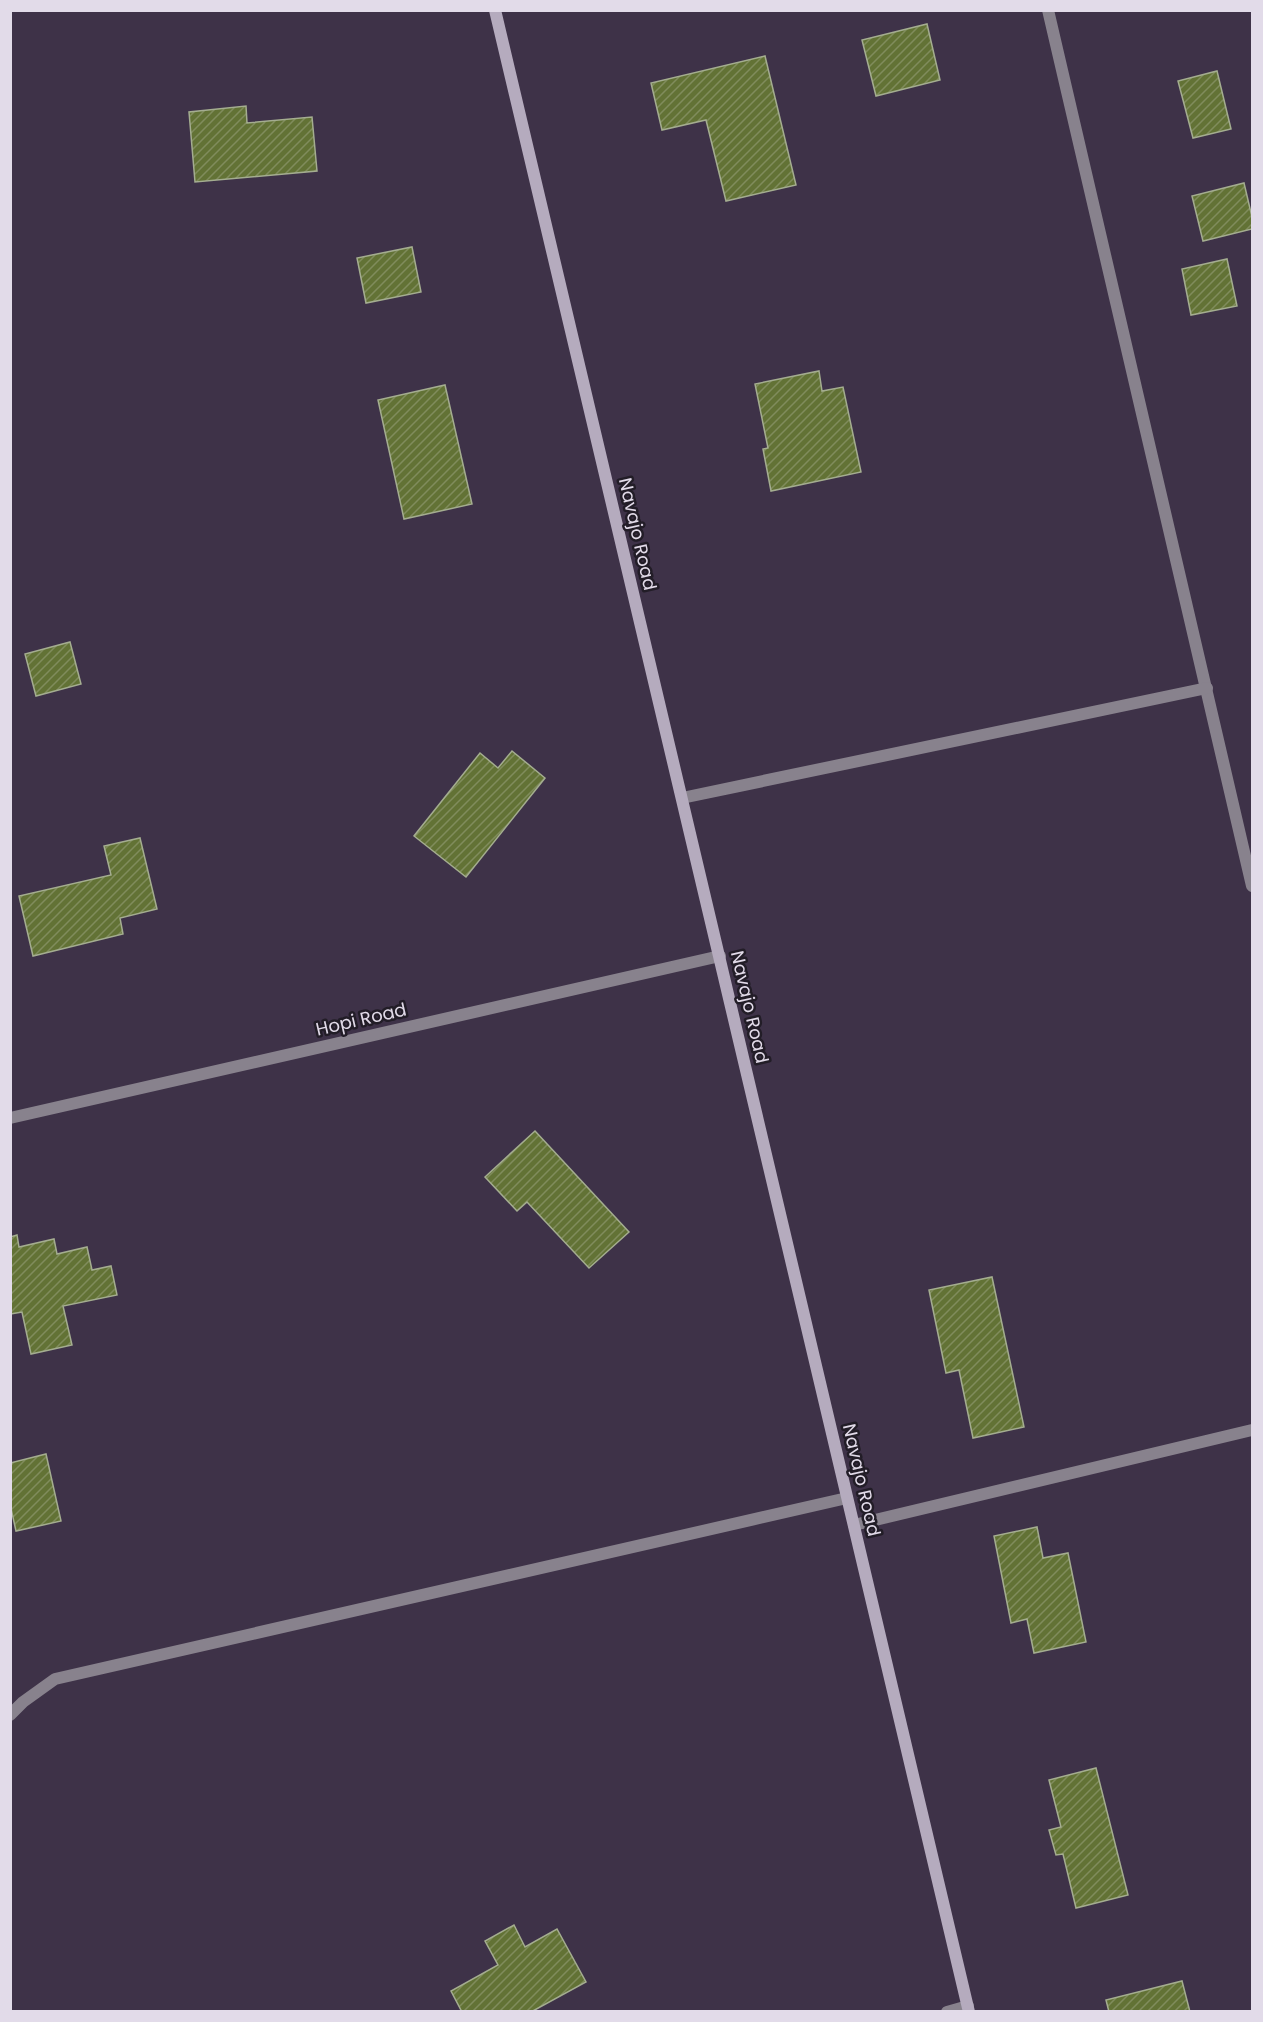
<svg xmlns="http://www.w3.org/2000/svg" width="1263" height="2022" font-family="Poppins,sans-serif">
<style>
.building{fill:url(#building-hatch);stroke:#a4ad90;stroke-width:1.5}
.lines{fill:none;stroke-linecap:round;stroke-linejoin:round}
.service{stroke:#88828d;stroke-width:12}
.minor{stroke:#88828d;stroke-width:12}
.secondary{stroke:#b5abbe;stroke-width:12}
.labels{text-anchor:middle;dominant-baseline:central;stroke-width:5;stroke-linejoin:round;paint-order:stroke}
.street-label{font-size:18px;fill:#e2dbe9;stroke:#221d27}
</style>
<defs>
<pattern id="building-hatch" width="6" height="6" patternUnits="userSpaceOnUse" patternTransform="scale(1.5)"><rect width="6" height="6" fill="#627235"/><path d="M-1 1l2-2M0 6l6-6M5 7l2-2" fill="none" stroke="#808c5c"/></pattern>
</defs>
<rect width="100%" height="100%" fill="#3e3248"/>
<g class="building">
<polygon points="927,24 940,80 876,96 862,40"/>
<polygon points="765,56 796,185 726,201 706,120 662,130 651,83"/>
<polygon points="1217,71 1231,129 1193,138 1178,81"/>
<polygon points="246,106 247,123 312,117 317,171 195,182 189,112"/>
<polygon points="1244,183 1252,217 1252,229 1203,241 1192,196"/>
<polygon points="412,247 421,292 366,303 357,258"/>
<polygon points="1227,259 1237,306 1191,315 1182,269"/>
<polygon points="819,371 822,391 843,387 861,472 771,491 763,449 768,448 755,384"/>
<polygon points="445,385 472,504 404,519 378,400"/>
<polygon points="70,642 81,684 36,696 25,654"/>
<polygon points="512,751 545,778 466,877 414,836 480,753 498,768"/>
<polygon points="140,838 157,909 120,918 123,934 33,956 19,896 111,875 104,846"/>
<polygon points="535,1131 629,1232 589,1268 527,1202 517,1211 485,1177"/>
<polygon points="17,1235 19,1247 54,1239 57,1254 87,1247 92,1270 111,1266 117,1295 63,1306 72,1345 31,1354 22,1312 10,1314 10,1237"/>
<polygon points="992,1277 1024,1427 973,1438 959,1370 946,1373 929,1290"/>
<polygon points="46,1454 61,1521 16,1531 10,1504 10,1463"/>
<polygon points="1037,1527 1043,1558 1068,1553 1086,1642 1034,1653 1027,1619 1011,1623 994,1536"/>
<polygon points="1096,1768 1128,1895 1076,1908 1063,1854 1056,1855 1049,1830 1061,1827 1049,1780"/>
<polygon points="514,1925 525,1947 557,1929 586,1982 531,2012 462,2012 451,1991 498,1965 485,1941"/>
<polygon points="1182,1981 1190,2012 1109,2012 1106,2000"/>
</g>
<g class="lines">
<g class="service">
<polyline points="1048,10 1252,886"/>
<polyline points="682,798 1207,688"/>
<polyline points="854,1525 1252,1430"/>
<polyline points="10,1715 23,1702 55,1679 847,1498"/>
</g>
<g class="minor">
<polyline points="10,1118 720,956"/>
<polyline points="947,2012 968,2006"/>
</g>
<polyline class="secondary" points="495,10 969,2012"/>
</g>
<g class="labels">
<g class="street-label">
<text transform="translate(638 534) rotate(77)">Navajo Road</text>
<text transform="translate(750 1007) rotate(77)">Navajo Road</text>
<text transform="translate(361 1019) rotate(-13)">Hopi Road</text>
<text transform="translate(862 1480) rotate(77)">Navajo Road</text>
</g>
</g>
<rect width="1263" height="2022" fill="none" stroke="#e2dbe9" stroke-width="24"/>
</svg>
